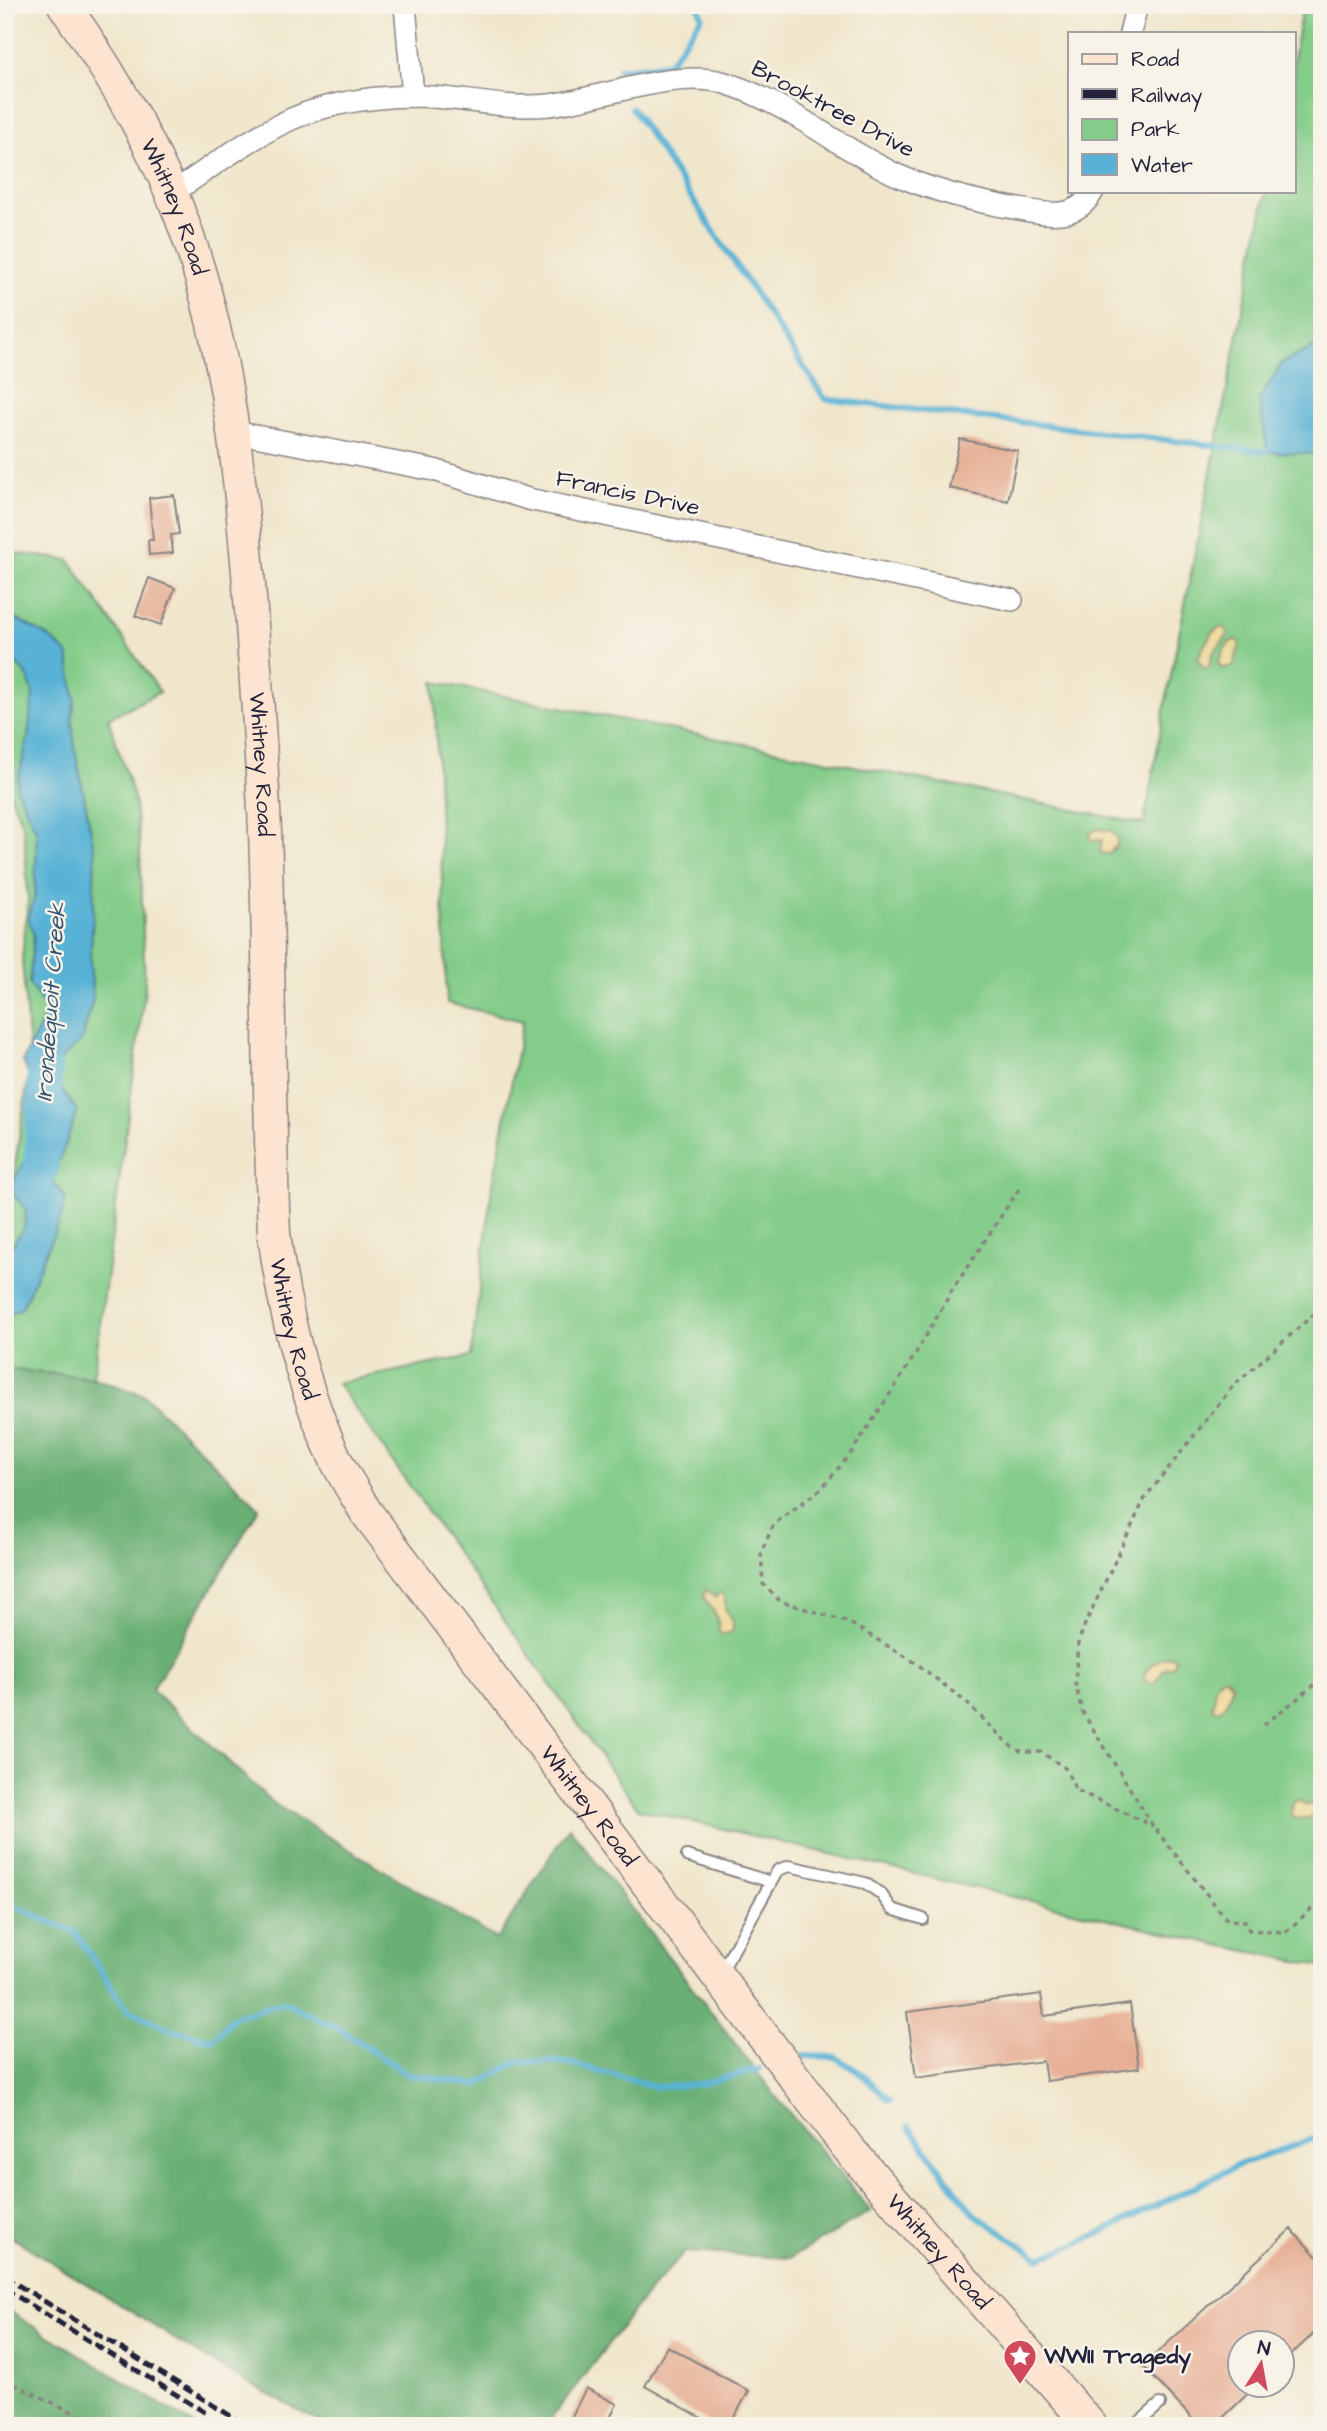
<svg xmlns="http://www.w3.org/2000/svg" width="1327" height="2431" font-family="'Architects Daughter',sans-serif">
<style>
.green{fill:#83cc89;stroke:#527762;stroke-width:2}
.forest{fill:#6ab075;stroke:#466958;stroke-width:2}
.sand{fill:#eeda9e;stroke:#887e6c;stroke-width:2}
.water{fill:#59b2d6;stroke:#3e6a88;stroke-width:2}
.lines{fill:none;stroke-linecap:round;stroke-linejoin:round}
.stream{stroke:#59b2d6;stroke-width:6}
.river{stroke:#59b2d6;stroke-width:35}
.building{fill:#e7b096}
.service-casing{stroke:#898483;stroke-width:14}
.minor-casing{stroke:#898483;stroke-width:24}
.secondary-casing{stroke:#898483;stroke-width:35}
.path{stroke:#898483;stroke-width:3.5;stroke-dasharray:5 5;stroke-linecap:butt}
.service{stroke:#fff;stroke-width:10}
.minor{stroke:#fff;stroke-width:21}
.secondary{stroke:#fde4d1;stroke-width:32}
.rail{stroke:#22223b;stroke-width:5;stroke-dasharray:10 5;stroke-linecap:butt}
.labels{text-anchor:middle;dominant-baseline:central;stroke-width:5;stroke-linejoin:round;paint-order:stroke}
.street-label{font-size:23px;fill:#22223b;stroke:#f7f3e8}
.poi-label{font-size:23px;font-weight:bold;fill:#22223b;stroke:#f7f3e8;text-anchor:start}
.water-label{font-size:24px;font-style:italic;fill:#355471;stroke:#f7f3e8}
</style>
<rect width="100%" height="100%" fill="#f7f3e8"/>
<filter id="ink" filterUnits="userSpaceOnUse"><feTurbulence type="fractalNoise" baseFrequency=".0143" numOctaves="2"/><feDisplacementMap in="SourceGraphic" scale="14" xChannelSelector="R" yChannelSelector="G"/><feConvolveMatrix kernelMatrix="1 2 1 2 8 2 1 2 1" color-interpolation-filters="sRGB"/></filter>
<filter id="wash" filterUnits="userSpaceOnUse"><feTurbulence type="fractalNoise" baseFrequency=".00686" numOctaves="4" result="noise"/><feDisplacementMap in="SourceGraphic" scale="28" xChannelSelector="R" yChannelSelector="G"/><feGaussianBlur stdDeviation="1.57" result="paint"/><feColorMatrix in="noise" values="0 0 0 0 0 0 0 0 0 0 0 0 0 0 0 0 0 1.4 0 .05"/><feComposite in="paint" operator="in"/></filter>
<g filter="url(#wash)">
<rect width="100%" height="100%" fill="#f0e6cb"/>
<g class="green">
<polygon points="1303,5 1322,5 1322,1966 1223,1946 638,1809 337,1383 471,1356 491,1195 523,1021 447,1003 434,682 1144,824 1164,711 1266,191 1294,191 1294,52"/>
<polygon points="5,552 69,560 160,692 108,718 134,798 140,848 145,988 93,1378 5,1369 5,1215 9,1206 30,1065 22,959 28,901 25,846 23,827 5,781"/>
</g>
<g class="forest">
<polygon points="5,1369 93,1378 144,1395 259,1508 152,1690 273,1803 497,1939 569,1827 777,2098 871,2211 790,2258 685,2252 650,2290 545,2426 327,2426 229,2373 5,2233"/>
<polygon points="5,2309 196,2426 5,2426"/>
</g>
<g class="sand">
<polygon points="1220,627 1226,629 1228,634 1213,653 1208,668 1204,668 1197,659 1211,634"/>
<path d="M 1236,639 L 1240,643 L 1234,665 L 1223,669 L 1218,663 C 1223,653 1225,643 1236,639 Z"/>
<polygon points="1097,829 1112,831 1118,840 1116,846 1109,854 1102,853 1100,850 1102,840 1091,841 1090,834"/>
<path d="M 706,1590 L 716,1597 L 719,1593 L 723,1594 C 725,1599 724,1605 726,1610 C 730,1618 734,1620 733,1630 L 730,1633 L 722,1634 L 719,1632 C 719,1614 711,1609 703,1596 Z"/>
<path d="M 1172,1656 L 1176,1660 L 1173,1666 L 1164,1669 L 1153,1684 L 1143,1680 C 1146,1666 1158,1658 1172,1656 Z"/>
<path d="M 1223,1677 L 1226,1677 L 1232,1685 C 1230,1695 1227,1708 1216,1710 L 1212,1708 C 1215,1697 1212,1683 1223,1677 Z"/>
<path d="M 1297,1800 L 1307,1805 L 1318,1804 L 1319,1809 C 1314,1819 1304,1820 1294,1818 L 1291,1814 L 1293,1803 Z"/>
</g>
<g class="water">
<polygon points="1322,343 1322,454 1268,452 1259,400 1282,363"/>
<path d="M 5,613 L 48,636 L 68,654 L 75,699 L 72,721 L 75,749 L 95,853 L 93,915 L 90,961 L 93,999 L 82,1040 L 54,1066 L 55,1079 L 77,1111 L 60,1160 L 46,1165 L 45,1172 L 66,1198 L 62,1215 L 22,1308 L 5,1317 L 5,1257 L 24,1227 L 26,1210 L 11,1191 L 14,1180 L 29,1154 L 45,1116 L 23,1061 C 30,1044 40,1030 47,1011 L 29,983 L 34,936 L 28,916 L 35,896 L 37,832 L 16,788 L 28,738 L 33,693 L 27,675 L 12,659 L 5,656 Z"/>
</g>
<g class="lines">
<g class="stream">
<polyline points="619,69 668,64 702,17 698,5"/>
<polyline points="632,108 825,399 1268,452"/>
<polyline points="5,1899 10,1905 75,1932 127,2010 169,2029 213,2040 234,2017 283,2002 341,2030 407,2074 477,2085 517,2062 564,2062 658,2087 701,2084 760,2069"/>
<polyline points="803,2056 835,2057 859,2072 890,2101"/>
<polyline points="909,2127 974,2214 1040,2258 1090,2238 1241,2164 1322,2136"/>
</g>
<polyline class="river" points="41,1170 45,1065"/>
</g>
<g id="blocks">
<g class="building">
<polygon points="960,439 1018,451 1008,501 949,488"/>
<polygon points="174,495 179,534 171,535 173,553 149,555 148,540 153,540 149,498"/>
<polygon points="149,578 175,588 161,625 135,616"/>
<polygon points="1041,1994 1044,2016 1130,2004 1139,2068 1046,2081 1043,2061 916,2078 907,2012"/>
<polygon points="1291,2229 1322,2262 1322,2326 1282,2363 1282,2343 1240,2343 1240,2385 1257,2385 1214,2426 1199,2426 1143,2366"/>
<polygon points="667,2346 749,2391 729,2426 716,2426 645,2386"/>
<polygon points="586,2388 617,2404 606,2426 567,2426"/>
</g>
</g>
</g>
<g filter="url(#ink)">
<use href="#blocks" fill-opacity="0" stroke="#898483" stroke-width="2"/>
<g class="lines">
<defs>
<g id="service">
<polyline points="687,1856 771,1882"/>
<polyline points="720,1974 778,1870 789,1866 865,1883 881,1894 892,1909 923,1919"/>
<polyline points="1135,2426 1160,2404"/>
</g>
<g id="minor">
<polyline points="405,5 413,96"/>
<polyline points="1130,33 1137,5"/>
<path d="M 172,193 C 206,171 242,143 279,125 C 319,104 367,97 412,96 C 458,96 502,110 549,105 C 601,99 676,68 725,83 C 785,101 840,149 897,175 C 936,192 977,202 1019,209 C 1047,214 1077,221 1093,191"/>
<polyline points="234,432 434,470 528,499 1012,600"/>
</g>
<g id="secondary">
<path id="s1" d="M 64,5 C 112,74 157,149 185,228 C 229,351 241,480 251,610 C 256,684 262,758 265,832 C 270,965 268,1099 274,1233 C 284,1312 302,1388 336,1460 C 345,1478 356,1495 366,1512 L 848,2148 L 1091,2426"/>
</g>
</defs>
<use href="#service" class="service-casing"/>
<use href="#minor" class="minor-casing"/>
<use href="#secondary" class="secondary-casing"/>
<g class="path">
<polyline points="1019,1189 953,1289 909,1365 851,1453 821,1489 774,1524 761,1552 763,1584 780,1601 848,1622 916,1663 967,1703 1014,1749 1024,1752 1041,1752 1065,1768 1076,1790 1153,1826"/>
<polyline points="1322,1307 1233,1386 1145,1498 1085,1624 1078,1643 1075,1683 1082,1711 1153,1826 1227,1920 1245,1921 1249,1930 1286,1932 1322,1899"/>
<polyline points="1264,1725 1322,1679"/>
<polyline points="5,2380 102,2426"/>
</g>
<use href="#service" class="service"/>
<use href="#minor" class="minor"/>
<use href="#secondary" class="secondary"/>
<g class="rail">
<polyline points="5,2277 247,2426"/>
<polyline points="5,2289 206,2413"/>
</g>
</g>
</g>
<defs>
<symbol id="sight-pin" viewBox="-11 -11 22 30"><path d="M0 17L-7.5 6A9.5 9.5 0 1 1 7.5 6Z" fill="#d1495b" stroke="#f7f3e8"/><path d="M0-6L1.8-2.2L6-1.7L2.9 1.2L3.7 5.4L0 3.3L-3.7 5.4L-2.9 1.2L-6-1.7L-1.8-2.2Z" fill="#fff"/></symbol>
</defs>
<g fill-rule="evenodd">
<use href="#sight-pin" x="1001" y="2337" width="38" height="52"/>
</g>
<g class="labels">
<g class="street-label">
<text transform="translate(833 109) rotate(28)">Brooktree Drive</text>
<text stroke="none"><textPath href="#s1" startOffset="231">Whitney Road</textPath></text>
<text transform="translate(628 493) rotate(12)">Francis Drive</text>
<text stroke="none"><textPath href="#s1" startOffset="798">Whitney Road</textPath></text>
<text stroke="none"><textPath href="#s1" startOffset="1365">Whitney Road</textPath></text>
<text stroke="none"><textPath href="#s1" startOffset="1932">Whitney Road</textPath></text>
<text stroke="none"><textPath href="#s1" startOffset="2499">Whitney Road</textPath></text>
</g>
<g class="poi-label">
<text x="1044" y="2356">WWII Tragedy</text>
</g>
<g class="water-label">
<text transform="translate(51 1002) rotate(-86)">Irondequoit Creek</text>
</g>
</g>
<rect width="1327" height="2431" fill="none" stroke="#f7f3e8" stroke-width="28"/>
<rect x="1068" y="32" width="228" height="161" fill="#f7f3e8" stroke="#a29fa3" stroke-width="2"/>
<rect x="1082" y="54" width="35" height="10" fill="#fde4d1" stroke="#a29fa3" stroke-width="2"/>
<text x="1131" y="66" font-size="21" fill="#22223b">Road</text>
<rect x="1082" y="89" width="35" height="10" fill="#22223b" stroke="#a29fa3" stroke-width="2"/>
<text x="1131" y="102" font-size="21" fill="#22223b">Railway</text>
<rect x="1082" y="119" width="35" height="21" fill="#83cc89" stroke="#a29fa3" stroke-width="2"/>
<text x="1131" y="136" font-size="21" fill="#22223b">Park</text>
<rect x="1082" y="154" width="35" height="21" fill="#59b2d6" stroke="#a29fa3" stroke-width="2"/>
<text x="1131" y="172" font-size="21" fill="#22223b">Water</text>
<g transform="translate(1261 2364) rotate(11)"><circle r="33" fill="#f7f3e8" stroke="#a29fa3" stroke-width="2"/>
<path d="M0-5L12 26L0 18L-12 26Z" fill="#d1495b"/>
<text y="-10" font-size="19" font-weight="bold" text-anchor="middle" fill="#22223b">N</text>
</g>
</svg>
